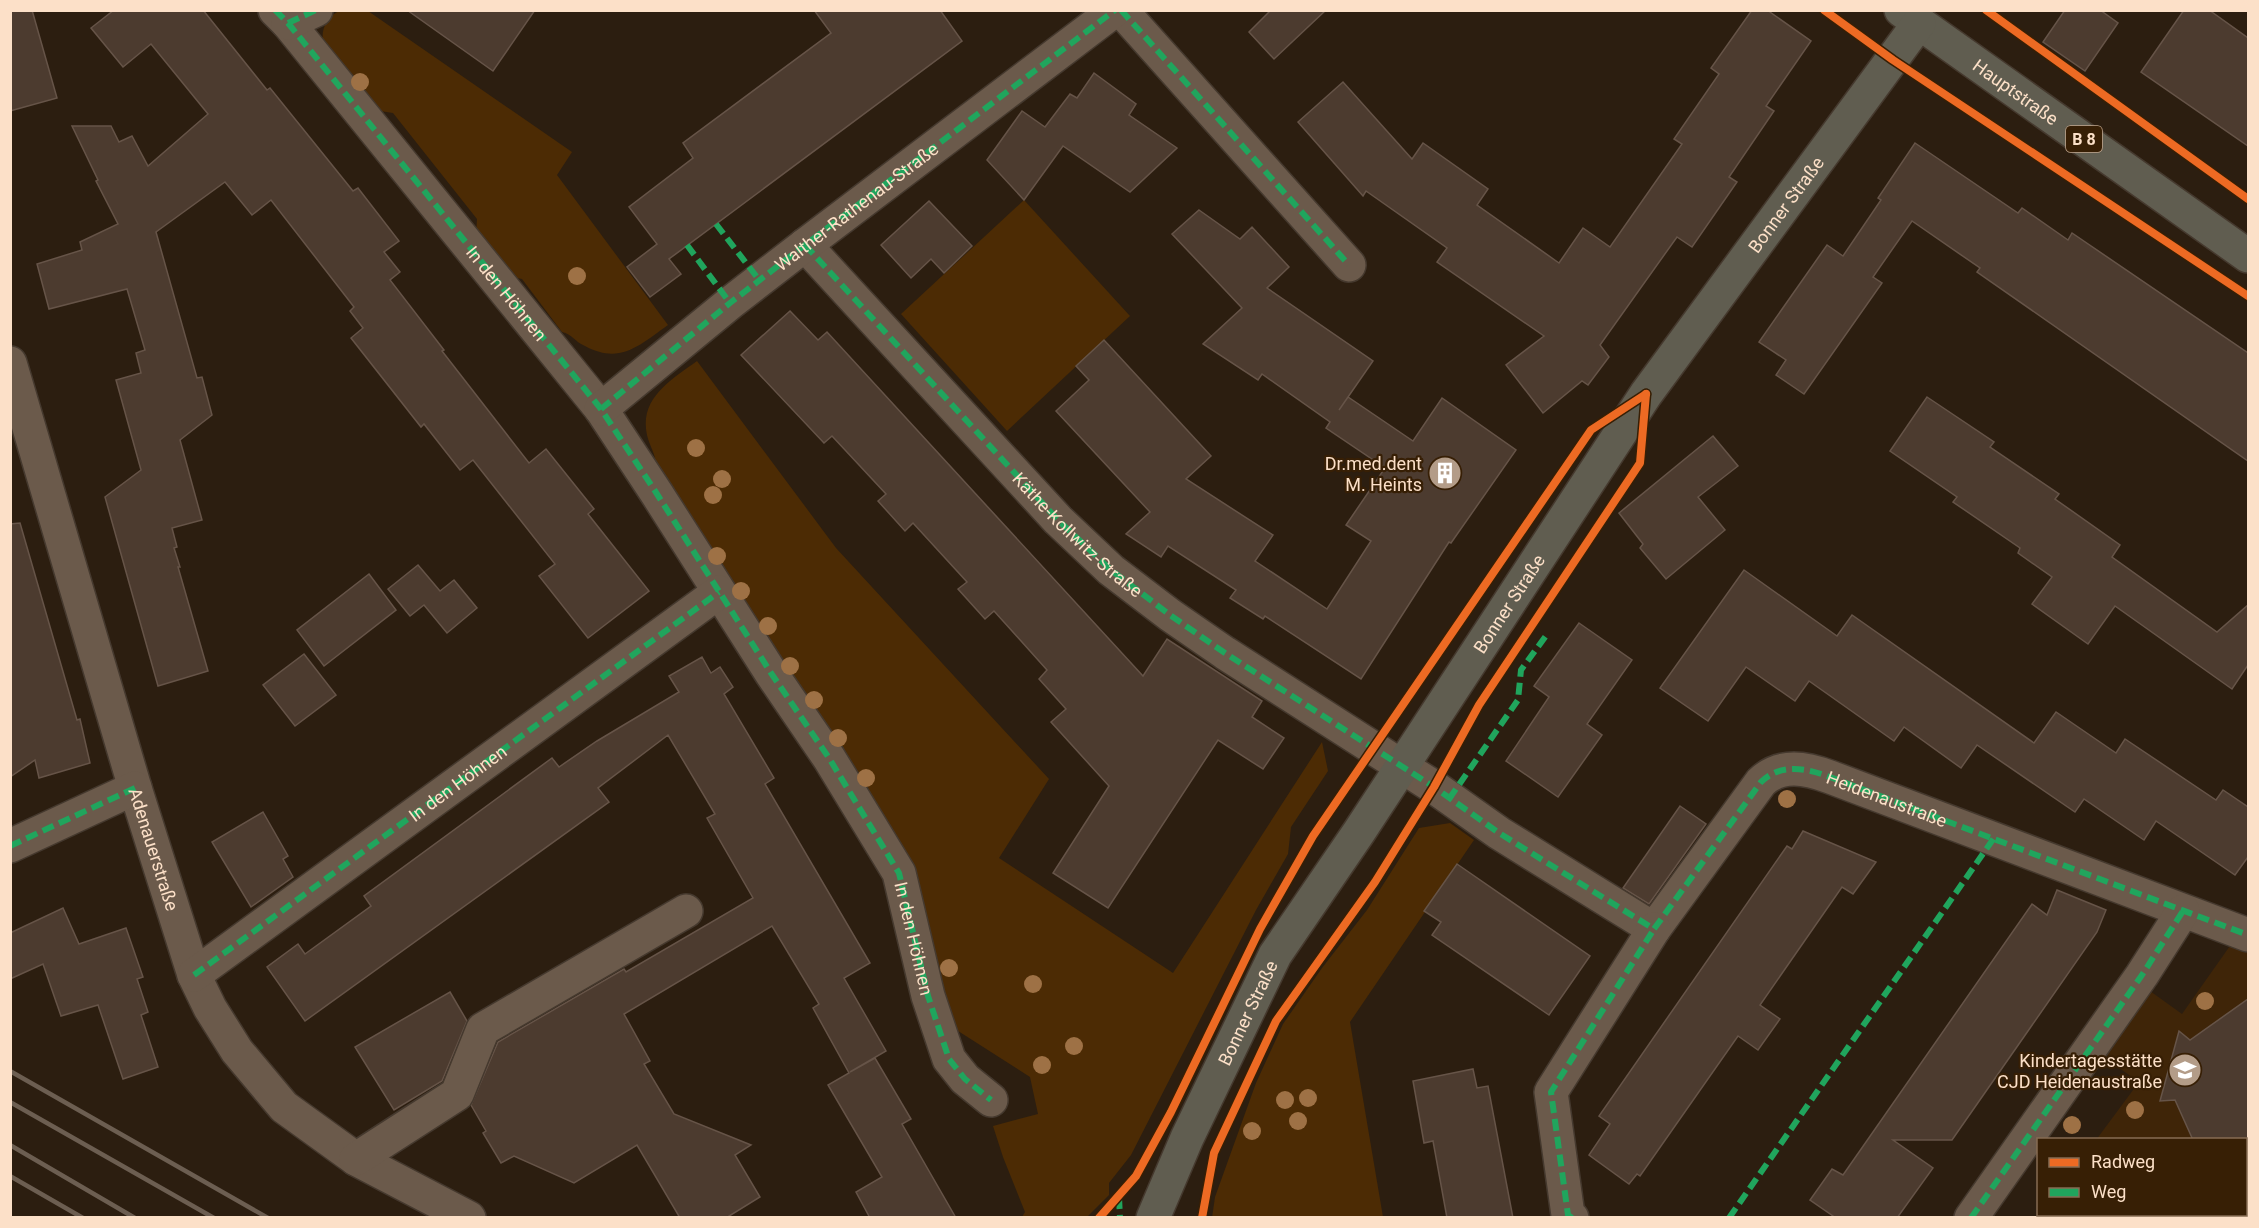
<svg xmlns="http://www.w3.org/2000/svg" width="2259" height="1228" font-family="Roboto,sans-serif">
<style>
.built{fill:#3f2508}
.green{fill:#4c2b04}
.building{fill:#4c3b2f;stroke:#665448;stroke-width:1.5}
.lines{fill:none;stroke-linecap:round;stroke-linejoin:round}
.minor-casing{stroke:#45392e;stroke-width:36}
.major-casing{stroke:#45392e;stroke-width:36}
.minor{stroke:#6b5a4b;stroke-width:33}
.major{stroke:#605d50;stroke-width:33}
.rail{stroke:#6c5e51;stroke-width:4.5}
.quiet{stroke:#20a55d;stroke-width:6;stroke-dasharray:12 6;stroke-linecap:butt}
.cycleway-casing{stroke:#371f05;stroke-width:11}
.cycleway{stroke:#ed6a23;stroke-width:8}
.tree{fill:#9e7145}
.labels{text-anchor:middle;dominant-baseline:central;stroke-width:4.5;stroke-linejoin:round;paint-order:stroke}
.shield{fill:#371f05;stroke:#c1a68e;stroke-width:1.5}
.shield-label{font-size:16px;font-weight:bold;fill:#fce0c8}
.street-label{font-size:18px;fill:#fce0c8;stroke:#371f05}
.poi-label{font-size:18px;fill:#fce0c8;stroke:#371f05;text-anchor:end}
</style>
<rect width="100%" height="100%" fill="#2c1e10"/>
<polygon class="built" points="2232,943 2248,949 2248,1217 2108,1218 2106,1215 2246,1214 2246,1140 2096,1140 2139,1082 2105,1058 2150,991 2182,1014"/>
<g class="green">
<path d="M 339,11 L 368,11 L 572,152 L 557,175 L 668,325 C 640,345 620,365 585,346 C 575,342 572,334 562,332 L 522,279 L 502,275 L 476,238 L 477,219 L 393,113 L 380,111 L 323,42 C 321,28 327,17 339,11 Z"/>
<polygon points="1024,200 1130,316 1007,431 901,314"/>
<path d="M 697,361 L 836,548 L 1049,779 L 999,858 L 1173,973 L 1322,742 L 1328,771 L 1291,827 L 1288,854 L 1256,910 L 1131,1155 L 1109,1183 L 1109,1195 L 1087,1217 L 1022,1217 L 1025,1212 L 1003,1157 L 993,1126 L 1038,1114 L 1030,1077 L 955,1029 L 906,851 L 873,803 L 656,467 C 656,453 650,448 647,435 C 639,398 671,380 697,361 Z"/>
<polygon points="1450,823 1474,840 1350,1022 1383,1217 1212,1218 1215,1197 1256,1083 1283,1024 1322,968 1367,910 1419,828"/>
</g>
<g class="building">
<polygon points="10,10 32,10 57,98 10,111"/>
<polygon points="114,10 203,10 267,90 270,88 353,191 358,188 399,241 384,252 400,272 390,280 444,350 442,351 529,463 546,449 594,509 588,514 649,591 588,638 539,576 555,564 473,460 460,470 424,424 421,427 351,338 363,328 350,311 354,307 271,200 252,215 225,182 156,232 197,378 202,377 212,415 180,440 202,520 172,528 177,547 174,548 180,567 178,567 208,671 158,686 105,497 141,470 116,380 141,373 136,353 145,350 127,289 49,309 37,264 82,250 80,242 118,224 96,181 98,180 72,126 111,126 119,142 132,136 148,166 208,114 151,44 123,67 91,28"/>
<polygon points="407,10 535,10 493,71"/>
<polygon points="814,10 940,10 962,41 669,259 681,274 650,297 627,267 657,244 629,207 693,158 683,143 831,33"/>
<polygon points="1271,10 1326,10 1274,59 1249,32"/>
<polygon points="1752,10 1767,10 1811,41 1766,106 1774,111 1729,177 1737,182 1692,247 1677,237 1600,345 1609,357 1588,385 1582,381 1543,413 1506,365 1544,336 1437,262 1447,248 1366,191 1363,196 1298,122 1343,82 1412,159 1423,143 1488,189 1477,205 1559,263 1583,228 1610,247 1682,144 1674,139 1719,74 1711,68"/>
<polygon points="2065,10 2100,10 2118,23 2085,71 2043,42"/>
<polygon points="2184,10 2209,10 2248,38 2248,146 2141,72"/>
<polygon points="1094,73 1136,104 1129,115 1177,148 1130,192 1063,146 1024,200 987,160 1022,111 1045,127 1070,94 1077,98"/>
<polygon points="1915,143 2018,213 2022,208 2068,240 2072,233 2248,353 2248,461 1977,272 1980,268 1912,221 1873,277 1882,283 1804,394 1776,375 1786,360 1759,342 1827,245 1843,256 1881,200 1878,198"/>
<polygon points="929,201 972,246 944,273 931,259 911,278 881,245"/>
<polygon points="1199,210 1240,239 1252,227 1289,267 1267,288 1373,361 1339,410 1348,397 1413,441 1442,398 1516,450 1451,543 1449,542 1361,679 1265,616 1263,619 1230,598 1236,590 1168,546 1161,557 1126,534 1150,512 1056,411 1089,380 1076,366 1104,340 1211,456 1186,479 1273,535 1255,561 1327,609 1371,541 1346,525 1385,468 1326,428 1330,422 1262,374 1258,380 1203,344 1242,308 1172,234"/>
<polygon points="790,311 818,340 827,332 1143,676 1167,639 1262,701 1252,717 1284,738 1263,769 1218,740 1108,908 1053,873 1109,786 1051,722 1066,709 1039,679 1047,670 994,611 985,619 958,589 967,582 913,523 905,531 878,501 886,494 832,436 824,443 741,355"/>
<polygon points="1927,397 1994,442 1990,447 2059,494 2055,499 2120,545 2112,557 2217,632 2248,605 2248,665 2232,689 2115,606 2088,644 2032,604 2052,577 2018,553 2020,548 1953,502 1957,497 1890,451"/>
<polygon points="1713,436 1738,466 1698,497 1725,530 1666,579 1640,548 1643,544 1619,513"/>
<polygon points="20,523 77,720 80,719 90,763 39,778 35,760 10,777 10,524"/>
<polygon points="418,565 440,591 454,580 477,608 447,633 424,605 410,616 388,589"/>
<polygon points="1744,570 1837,636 1852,615 2034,743 2056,712 2116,753 2125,739 2216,800 2223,790 2248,807 2248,857 2235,875 2156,821 2144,840 2084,799 2075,812 1977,745 1961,768 1904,727 1894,741 1809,681 1795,701 1746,667 1708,721 1660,688"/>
<polygon points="369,574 396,610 324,666 297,630"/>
<polygon points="1579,623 1632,660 1587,724 1602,735 1558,797 1506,761 1549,697 1534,686"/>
<polygon points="304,654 336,695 295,726 263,685"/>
<polygon points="702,657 711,673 720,667 733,687 724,694 774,778 765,784 870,963 844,978 886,1051 850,1072 875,1058 911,1119 902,1124 956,1218 870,1218 856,1192 882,1177 828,1085 849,1073 813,1008 819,1004 772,926 624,1014 650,1061 644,1064 674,1114 751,1145 735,1155 760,1197 726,1218 680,1218 637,1145 574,1183 514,1156 501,1163 483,1133 486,1131 471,1105 498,1042 624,969 626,972 753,898 707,818 715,814 668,735 598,788 609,802 305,1021 267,967 298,944 305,954 371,906 364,896 552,758 559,767 597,741 679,692 669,676"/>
<polygon points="1680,806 1706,824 1649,904 1623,888"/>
<polygon points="263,812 288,856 283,859 293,877 251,907 212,842"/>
<polygon points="1803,831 1876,862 1853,894 1842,887 1760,1005 1780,1019 1758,1050 1738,1036 1640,1176 1637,1174 1629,1184 1589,1155 1610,1124 1599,1116 1787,846 1792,849"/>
<polygon points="1457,864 1590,956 1549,1015 1432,935 1441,922 1424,911"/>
<polygon points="2057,890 2106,910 2097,932 1952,1140 1893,1140 1933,1168 1897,1218 1836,1218 1810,1200 1832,1169 1843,1175 2032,904 2047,915"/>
<polygon points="63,908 79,944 126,928 143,977 137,979 148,1012 141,1015 158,1067 123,1079 98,1005 61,1016 43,964 10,979 10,933"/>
<polygon points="450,992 467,1021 442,1081 394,1110 355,1047"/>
<polygon points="2248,999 2248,1140 2193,1140 2175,1100 2160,1101 2179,1031 2190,1040"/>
<polygon points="1473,1069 1477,1088 1488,1086 1513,1218 1447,1218 1433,1141 1424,1143 1413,1081"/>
</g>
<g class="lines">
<defs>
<g id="minor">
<polyline points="275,10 288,23 601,409 657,494 771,673 829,758 899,873 928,996 949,1059 965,1079 991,1100"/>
<polyline points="1121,10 1349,265"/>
<polyline points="288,23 316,10"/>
<path d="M 805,245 L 1058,520 L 1111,570 L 1170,615 L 1225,653 L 1434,787 L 1499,833 L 1654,929 L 1761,782 C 1781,763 1806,768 1830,777 L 2248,935"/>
<path id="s1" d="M 10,363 L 135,788 L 194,975 L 210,1008 L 237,1051 L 284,1107 L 356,1159 L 469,1218"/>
<path id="s2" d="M 601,409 L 730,303 L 805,245 L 1115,10"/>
<polyline points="10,846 135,788"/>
<polyline points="194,975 719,592"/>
<polyline points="356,1159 457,1094 483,1029 686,911"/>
<polyline points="1572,1218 1568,1215 1551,1092 1654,929"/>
<polyline points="1971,1218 2142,975 2183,911"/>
</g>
<g id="major">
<path id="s3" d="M 1901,10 L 2248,256"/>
<path id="s4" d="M 1153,1218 L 1187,1138 L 1275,955 L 1359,832 L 1646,394 L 1919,23"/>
</g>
</defs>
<use href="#minor" class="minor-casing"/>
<use href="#major" class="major-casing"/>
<use href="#minor" class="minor"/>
<use href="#major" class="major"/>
<g class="rail">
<polyline points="10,1071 268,1218"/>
<polyline points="10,1102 214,1218"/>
<polyline points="10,1145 135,1218"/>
<polyline points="10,1176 83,1218"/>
</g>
<g class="quiet">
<path id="s5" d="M 275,10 L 288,23 L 601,409 L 657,494 L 771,673 L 829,758 L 899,873 L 928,996 L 949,1059 L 965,1079 L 991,1100"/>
<polyline points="1121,10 1349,265"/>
<polyline points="288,23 316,10"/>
<polyline points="716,224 760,281"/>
<polyline points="687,245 730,303"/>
<path id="s6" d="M 805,245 L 1058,520 L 1111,570 L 1170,615 L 1225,653 L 1434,787 L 1499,833 L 1654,929 L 1761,782 C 1781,763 1806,768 1830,777 L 2248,935"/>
<polyline points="601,409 730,303 805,245 1115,10"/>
<polyline points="1449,799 1518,700 1521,670 1548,633"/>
<polyline points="10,846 135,788"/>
<path id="s7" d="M 194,975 L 719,592"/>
<polyline points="1119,1197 1120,1218"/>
<polyline points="1572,1218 1568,1215 1551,1092 1654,929"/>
<polyline points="1729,1218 1994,838"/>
<polyline points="1971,1218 2142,975 2183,911"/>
</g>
<defs>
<g id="cycleway">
<polyline points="1824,10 1893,60 2248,296"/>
<polyline points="1986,10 2248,199"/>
<polyline points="1099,1218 1136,1176 1171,1112 1260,929 1313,836 1591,430 1646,394"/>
<polyline points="1202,1218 1214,1153 1276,1021 1375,882 1434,787 1479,705 1640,463 1646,394"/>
</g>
</defs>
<use href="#cycleway" class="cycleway-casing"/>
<use href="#cycleway" class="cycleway"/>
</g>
<g class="tree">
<circle cx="360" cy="82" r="9"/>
<circle cx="577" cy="276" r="9"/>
<circle cx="696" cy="448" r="9"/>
<circle cx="722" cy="479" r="9"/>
<circle cx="713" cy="495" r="9"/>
<circle cx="717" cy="556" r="9"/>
<circle cx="741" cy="591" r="9"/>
<circle cx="768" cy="626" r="9"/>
<circle cx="790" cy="666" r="9"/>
<circle cx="814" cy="700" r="9"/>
<circle cx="838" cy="738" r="9"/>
<circle cx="866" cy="778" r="9"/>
<circle cx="1787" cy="799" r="9"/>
<circle cx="949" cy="968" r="9"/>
<circle cx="1033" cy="984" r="9"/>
<circle cx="2205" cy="1001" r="9"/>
<circle cx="1074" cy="1046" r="9"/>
<circle cx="1042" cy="1065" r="9"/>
<circle cx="1308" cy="1098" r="9"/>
<circle cx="1285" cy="1100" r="9"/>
<circle cx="2135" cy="1110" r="9"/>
<circle cx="1298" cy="1121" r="9"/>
<circle cx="2072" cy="1125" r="9"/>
<circle cx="1252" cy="1131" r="9"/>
</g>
<defs>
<symbol id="building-disc" viewBox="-11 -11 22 22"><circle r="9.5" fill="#b39c88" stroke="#371f05"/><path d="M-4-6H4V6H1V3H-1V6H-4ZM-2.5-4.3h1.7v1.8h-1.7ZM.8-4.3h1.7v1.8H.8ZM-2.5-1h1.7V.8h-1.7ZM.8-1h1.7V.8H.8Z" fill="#fff"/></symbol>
<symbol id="school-disc" viewBox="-11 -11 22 22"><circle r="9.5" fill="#b39c88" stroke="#371f05"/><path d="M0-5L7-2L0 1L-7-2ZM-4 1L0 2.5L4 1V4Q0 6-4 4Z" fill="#fff"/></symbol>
</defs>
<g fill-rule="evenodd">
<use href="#building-disc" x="1426" y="454" width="38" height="38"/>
<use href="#school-disc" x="2166" y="1051" width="38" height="38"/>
</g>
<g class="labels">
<rect class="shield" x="2066" y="126" width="36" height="26" rx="4.5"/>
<g class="shield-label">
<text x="2084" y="139">B 8</text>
</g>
<g class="street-label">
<text stroke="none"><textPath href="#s3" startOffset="141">Hauptstraße</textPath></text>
<text stroke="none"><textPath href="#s4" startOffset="1198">Bonner Straße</textPath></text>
<text stroke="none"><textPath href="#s2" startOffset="326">Walther-Rathenau-Straße</textPath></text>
<text stroke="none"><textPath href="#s5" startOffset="366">In den Höhnen</textPath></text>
<text stroke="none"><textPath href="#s6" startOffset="398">Käthe-Kollwitz-Straße</textPath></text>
<text stroke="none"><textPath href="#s4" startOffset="712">Bonner Straße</textPath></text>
<text stroke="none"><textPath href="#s7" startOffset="326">In den Höhnen</textPath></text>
<text stroke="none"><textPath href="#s6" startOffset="1414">Heidenaustraße</textPath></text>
<text stroke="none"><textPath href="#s1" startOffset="507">Adenauerstraße</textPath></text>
<text stroke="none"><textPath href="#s5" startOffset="1134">In den Höhnen</textPath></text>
<text stroke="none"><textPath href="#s4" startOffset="226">Bonner Straße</textPath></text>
</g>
<g class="poi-label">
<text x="1422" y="463">Dr.med.dent<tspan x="1422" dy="21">M. Heints</tspan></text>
<text x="2162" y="1060">Kindertagesstätte<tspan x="2162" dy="21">CJD Heidenaustraße</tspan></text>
</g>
</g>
<rect width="2259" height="1228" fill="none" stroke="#fce0c8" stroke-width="24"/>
<rect x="2037" y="1138" width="210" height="78" fill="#371f05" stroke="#866c53" stroke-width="1.5"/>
<rect x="2049" y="1158" width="30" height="9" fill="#ed6a23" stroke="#866c53" stroke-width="1.5"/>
<text x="2091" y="1168" font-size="18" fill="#fce0c8">Radweg</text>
<rect x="2049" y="1188" width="30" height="9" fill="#20a55d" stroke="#866c53" stroke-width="1.5"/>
<text x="2091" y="1198" font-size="18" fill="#fce0c8">Weg</text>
</svg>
